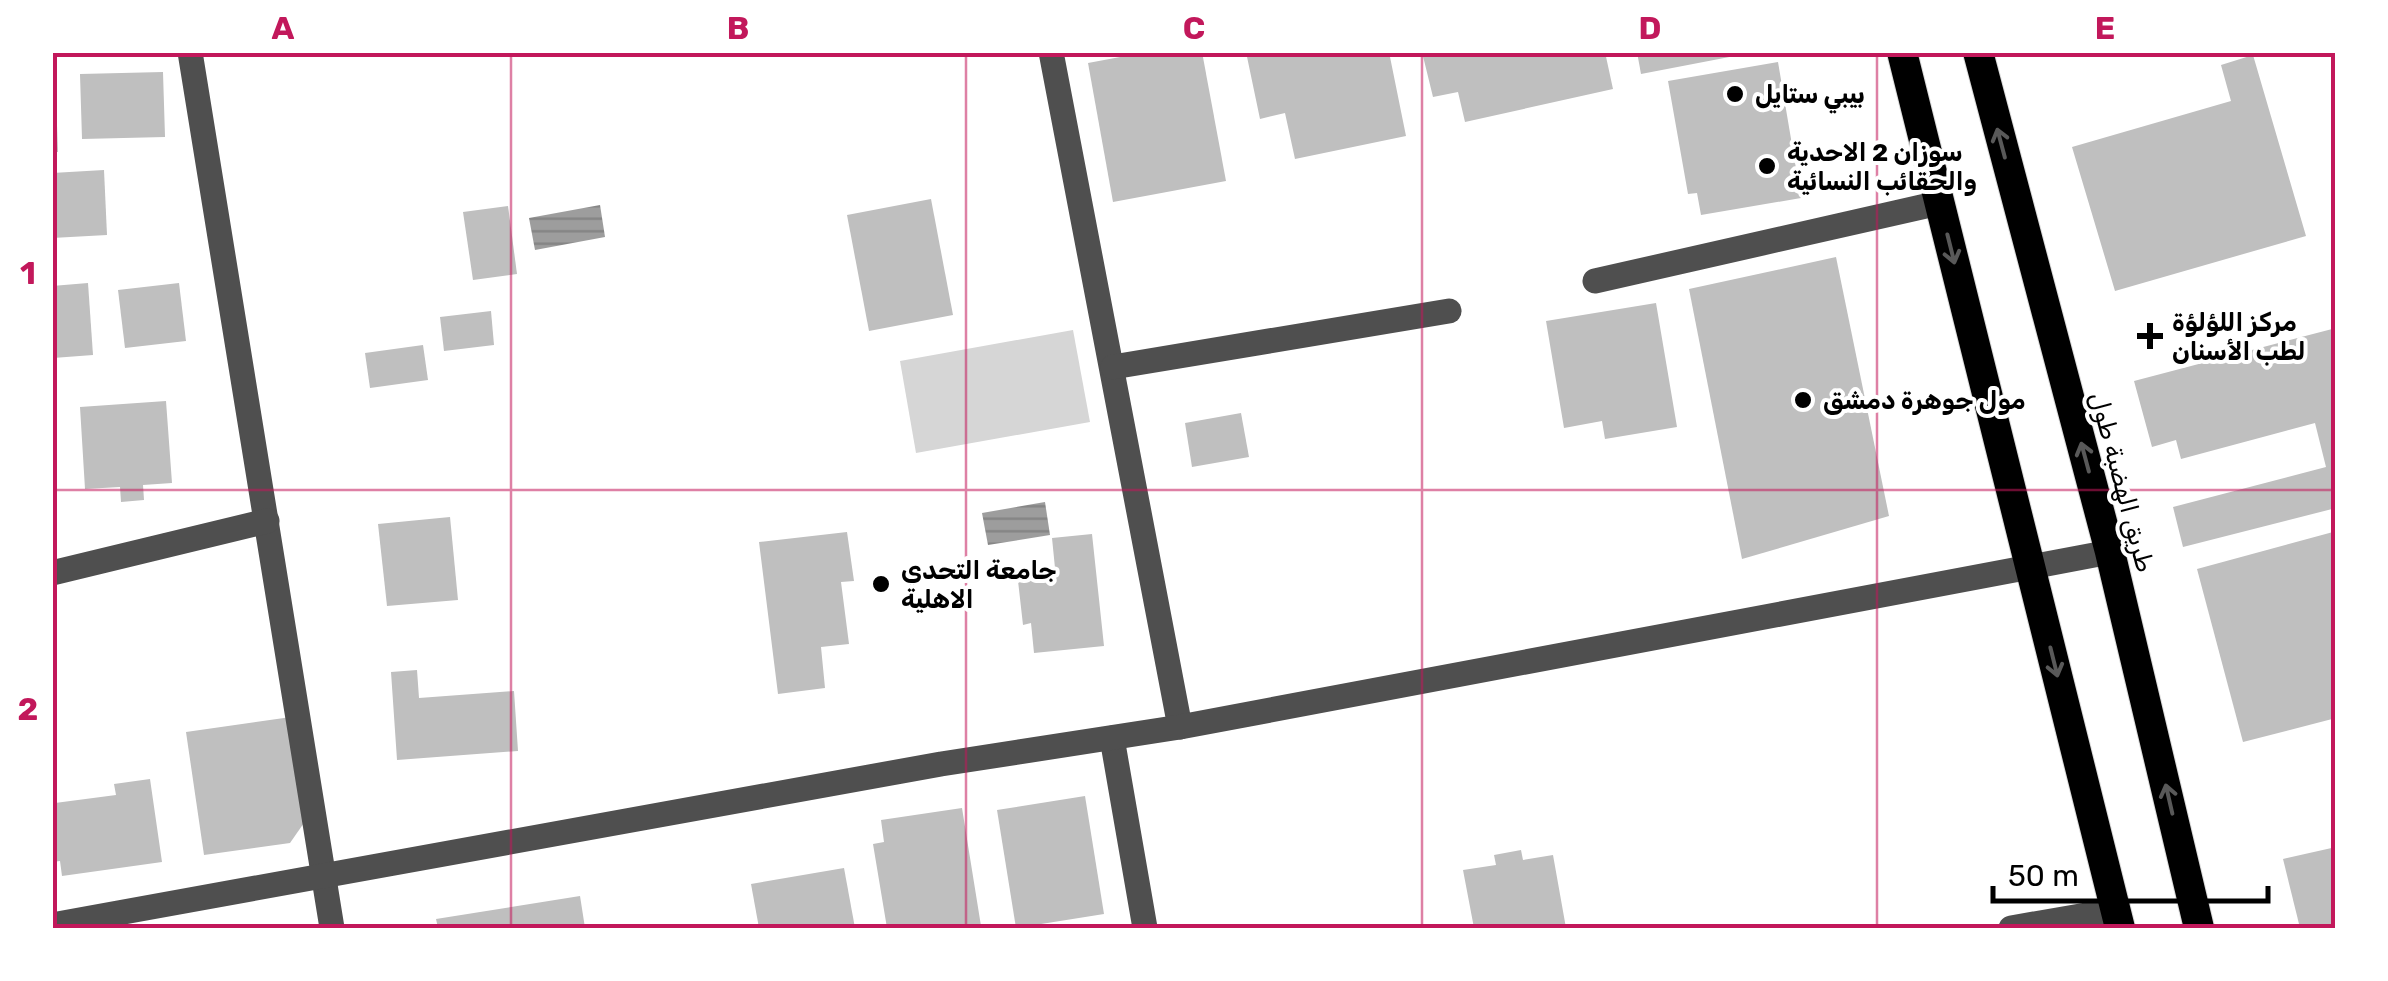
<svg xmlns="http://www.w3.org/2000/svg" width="2388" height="981" font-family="Rubik,'Noto Naskh Arabic',sans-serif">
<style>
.grass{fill:#d6d6d6}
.water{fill:url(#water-rules)}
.building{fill:#bfbfbf}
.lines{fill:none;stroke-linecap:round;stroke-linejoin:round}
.highway-casing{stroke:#dbdbdb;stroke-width:32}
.minor{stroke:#4f4f4f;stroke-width:25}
.highway{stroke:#000;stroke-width:30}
.oneway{stroke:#595959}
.grid{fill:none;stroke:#c2185b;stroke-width:2.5;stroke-opacity:0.55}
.poi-dot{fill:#000;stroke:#fff;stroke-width:4}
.labels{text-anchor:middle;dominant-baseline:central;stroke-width:8;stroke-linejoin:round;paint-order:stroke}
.poi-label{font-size:25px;font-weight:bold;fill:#000;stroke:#fff;text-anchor:start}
.street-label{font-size:25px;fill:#000;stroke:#fff}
.neatline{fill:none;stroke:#c2185b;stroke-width:4}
.grid-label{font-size:32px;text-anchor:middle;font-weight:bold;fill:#c2185b}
</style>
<defs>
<pattern id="water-rules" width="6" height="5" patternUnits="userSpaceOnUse" patternTransform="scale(2.5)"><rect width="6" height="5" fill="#9d9d9d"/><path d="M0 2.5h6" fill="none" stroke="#858585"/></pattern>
</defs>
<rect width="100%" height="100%" fill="#fff"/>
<polygon class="grass" points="1073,330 1090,422 916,453 900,361"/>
<g class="water">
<polygon points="600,205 605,237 535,250 529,218"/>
<polygon points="1045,502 1050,535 988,545 982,513"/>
</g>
<g class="building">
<polygon points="1147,52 1202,52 1226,181 1113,202 1088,63"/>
<polygon points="1246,52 1389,52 1406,136 1295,159 1285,113 1260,119"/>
<polygon points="1422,52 1605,52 1613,89 1465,122 1458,92 1433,97"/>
<polygon points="1637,52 1745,52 1745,54 1641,74"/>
<polygon points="2253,55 2306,236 2115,291 2072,147 2231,101 2221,65"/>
<polygon points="1778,62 1801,198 1701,215 1697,193 1688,194 1668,81"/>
<polygon points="163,72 165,137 82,139 80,74"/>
<polygon points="52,99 56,99 58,152 52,152"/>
<polygon points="104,170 107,235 52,238 52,173"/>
<polygon points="931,199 953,315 869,331 847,215"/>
<polygon points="508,206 517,274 473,280 463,212"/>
<polygon points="1836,257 1889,516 1742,559 1689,289"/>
<polygon points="88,283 93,355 53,358 52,286"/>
<polygon points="179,283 186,341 125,348 118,290"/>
<polygon points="1656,303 1677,427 1605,439 1602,421 1564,428 1546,321"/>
<polygon points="491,311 494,345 444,351 440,317"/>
<polygon points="2336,328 2336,508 2183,547 2173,507 2326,467 2315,423 2181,459 2176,440 2152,447 2134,381"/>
<polygon points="423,345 428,380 370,388 365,353"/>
<polygon points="166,401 172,483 143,485 144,500 121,502 120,487 85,489 80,407"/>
<polygon points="1241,413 1249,457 1192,467 1185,423"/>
<polygon points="450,517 458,600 387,606 378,524"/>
<polygon points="847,532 854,581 841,582 849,644 821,647 825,688 778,694 759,542"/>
<polygon points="2333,532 2336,718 2243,742 2197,569"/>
<polygon points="1092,534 1104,646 1034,653 1031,623 1023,625 1017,572 1055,568 1052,538"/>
<polygon points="417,670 419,698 514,691 518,751 397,760 391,672"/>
<polygon points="291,717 306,820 290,843 204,855 186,732"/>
<polygon points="150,779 162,862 62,876 60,861 52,862 55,803 116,795 114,784"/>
<polygon points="1085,796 1104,914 1016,928 997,810"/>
<polygon points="962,808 981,926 887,928 873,844 884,842 881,820"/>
<polygon points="2336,847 2336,928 2300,928 2283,859"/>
<polygon points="1521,850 1523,860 1553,855 1566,928 1474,928 1463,870 1496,865 1494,855"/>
<polygon points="844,868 855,928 759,928 751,884"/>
<polygon points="580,896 585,928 438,928 436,919"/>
</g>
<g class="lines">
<defs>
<g id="highway">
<polyline points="1902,52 2120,928"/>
<polyline points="1978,52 2110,552 2199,928"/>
</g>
</defs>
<use href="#highway" class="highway-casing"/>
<g class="minor">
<polyline points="190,52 332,928"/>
<polyline points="1051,52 1180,727"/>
<polyline points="1595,281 1939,203"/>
<polyline points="1113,367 1449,311"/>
<polyline points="52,573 267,521"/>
<polyline points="1112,738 1145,928"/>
<polyline points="52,925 941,764 1180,727 2110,552"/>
<polyline points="2011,928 2115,910"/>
</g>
<use href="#highway" class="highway"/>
</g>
<defs><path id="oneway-shaft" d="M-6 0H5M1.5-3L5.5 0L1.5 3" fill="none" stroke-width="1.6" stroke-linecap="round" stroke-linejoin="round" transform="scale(2.5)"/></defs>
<g class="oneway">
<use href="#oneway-shaft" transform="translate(2001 143) rotate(-105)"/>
<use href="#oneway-shaft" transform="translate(1951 249) rotate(76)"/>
<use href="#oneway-shaft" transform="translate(2085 457) rotate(-105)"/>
<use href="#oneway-shaft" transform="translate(2054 662) rotate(76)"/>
<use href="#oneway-shaft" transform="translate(2169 799) rotate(-103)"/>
</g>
<path class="grid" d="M 511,52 L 511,928M 966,52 L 966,928M 1422,52 L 1422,928M 1877,52 L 1877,928M 52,490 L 2336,490"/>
<g class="poi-dot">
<circle cx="1735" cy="94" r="10"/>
<circle cx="1767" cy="166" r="10"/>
<path d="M2145 321h10v10h10v10h-10v10h-10v-10h-10v-10h10z"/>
<circle cx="1803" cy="400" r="10"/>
<circle cx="881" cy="584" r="10"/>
</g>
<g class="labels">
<g class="poi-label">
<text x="1755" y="94">بيبي ستايل</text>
<text x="1787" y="152">سوزان 2 الاحدية<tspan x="1787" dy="29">والحقائب النسائية</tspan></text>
<text x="2172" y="322">مركز اللؤلؤة<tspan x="2172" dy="29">لطب الأسنان</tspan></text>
<text x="1823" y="400">مول جوهرة دمشق</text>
<text x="901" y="570">جامعة التحدي<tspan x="901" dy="29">الاهلية</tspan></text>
</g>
<g class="street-label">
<text transform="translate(2122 482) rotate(75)">طريق الهضبة طول</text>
</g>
</g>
<rect width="2388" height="981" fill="none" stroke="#ffffff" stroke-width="110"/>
<path d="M1993 886v15h275v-15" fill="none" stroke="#000000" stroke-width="5"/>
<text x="2008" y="886" font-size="30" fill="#000000" stroke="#ffffff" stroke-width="8" paint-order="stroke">50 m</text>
<rect x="55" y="55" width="2278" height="871" class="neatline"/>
<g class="grid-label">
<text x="283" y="39">A</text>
<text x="738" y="39">B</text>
<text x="1194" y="39">C</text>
<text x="1650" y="39">D</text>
<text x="2105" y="39">E</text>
<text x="28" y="284">1</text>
<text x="28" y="720">2</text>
</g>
</svg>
